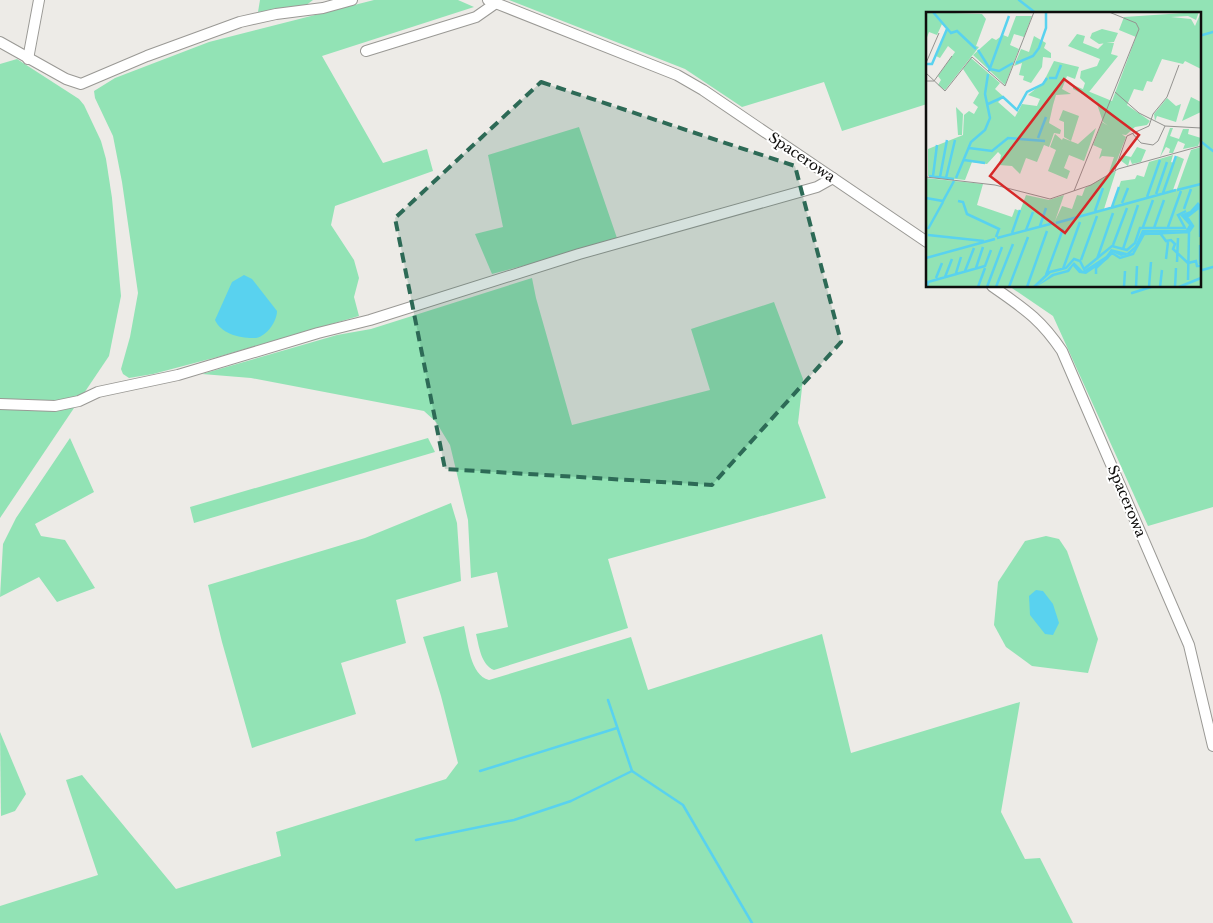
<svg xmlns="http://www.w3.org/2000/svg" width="1213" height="923" font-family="'Libre Baskerville',serif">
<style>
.green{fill:#92e3b5}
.water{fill:#59d2ef}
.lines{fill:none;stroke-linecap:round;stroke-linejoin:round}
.stream{stroke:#59d2ef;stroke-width:2.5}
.street-casing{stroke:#9a9995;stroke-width:12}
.street{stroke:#fff;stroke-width:10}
.marked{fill:#2d6a56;fill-opacity:0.2;stroke:#2d6a56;stroke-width:4;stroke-dasharray:10 6;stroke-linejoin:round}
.labels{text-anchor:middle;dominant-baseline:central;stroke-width:4;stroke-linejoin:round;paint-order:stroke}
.street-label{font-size:14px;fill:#0f0e0d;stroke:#fff}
.inset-river{fill:none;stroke:#59d2ef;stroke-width:2.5}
.inset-road{fill:none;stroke:#949390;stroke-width:1}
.view{fill:#d62828;fill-opacity:0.15;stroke:#d62828;stroke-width:2.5}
.inset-edge{fill:none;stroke:#0f0e0d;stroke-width:2.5}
</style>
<rect width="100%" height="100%" fill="#edebe7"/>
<g class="green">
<polygon points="260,0 313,0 305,6 258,12"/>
<polygon points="374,0 458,0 474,7 322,56 383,163 427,149 433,171 335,206 331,225 354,260 359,278 354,297 359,316 221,356 153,374 129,378 123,374 121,369 130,337 138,293 122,182 113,136 95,98 94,91 115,78 209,42"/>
<polygon points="509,0 1213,0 1213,507 1148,526 1053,316 1009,286 1199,286 1199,14 927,14 927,104 842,131 824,82 742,107 685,69"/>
<polygon points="17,59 79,99 84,105 101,141 106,159 112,198 121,296 109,356 0,518 0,64"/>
<polygon points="579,127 618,241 492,274 475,234 503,227 488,155"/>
<path d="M 532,278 L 536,298 L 572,425 L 710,390 L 691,329 L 774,302 L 803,379 L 798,423 L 826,498 L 608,559 L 628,628 L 494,670 C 481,665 479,646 476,634 L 508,627 L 497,572 L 471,578 L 468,520 L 450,445 L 436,422 L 424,411 L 251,378 L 202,374 L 337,335 L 371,329 Z"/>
<polygon points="70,438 94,492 35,524 41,536 65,540 95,588 57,602 39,577 0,597 3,544 16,518"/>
<polygon points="428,438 435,452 194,523 190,507"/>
<polygon points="451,503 457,523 461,581 396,600 406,643 341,663 356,714 252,748 222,642 208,585 365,538"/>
<polygon points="1046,536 1059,539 1067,551 1098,639 1088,673 1032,666 1006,647 994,625 998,582 1025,541"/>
<path d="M 464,626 C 468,642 470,675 489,680 L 631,637 L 648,690 L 822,634 L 851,753 L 1020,702 L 1001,812 L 1025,859 L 1040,858 L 1073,923 L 0,923 L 0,906 L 98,875 L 66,780 L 82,775 L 176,889 L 281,856 L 276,832 L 446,779 L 458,763 L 441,696 L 423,637 Z"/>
<polygon points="0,732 26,794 15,811 1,816"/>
</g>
<g class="water">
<path d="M 244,275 L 252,279 L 277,311 C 277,321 267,336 256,338 C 242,339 221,334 215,320 L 232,282 Z"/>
<polygon points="1036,590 1043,591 1053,604 1059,623 1053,635 1045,634 1030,615 1029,596"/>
</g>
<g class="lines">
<g class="stream">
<polyline points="1019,0 1037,14"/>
<polyline points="1199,36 1213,32"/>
<polyline points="1199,140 1213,151"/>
<polyline points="1199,271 1213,267"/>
<polyline points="1132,293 1154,286"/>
<polyline points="608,700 632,771 683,805 752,923"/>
<polyline points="480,771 617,728"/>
<polyline points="416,840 514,820 571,801 632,771"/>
</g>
<defs>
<g id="street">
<polyline points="488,0 677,75 703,90 927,242"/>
<polyline points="0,42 66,79 81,84 147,56 240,22 276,14 323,8 352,0"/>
<polyline points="366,51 476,17 496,3"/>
<polyline points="28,59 39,0"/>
<path d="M 992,286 C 1023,308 1040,318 1062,351 L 1189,645 L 1213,746"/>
<polyline points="0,404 55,406 79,401 98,392 178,375 318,333 370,320 579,254 817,187 833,178"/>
</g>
</defs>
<use href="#street" class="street-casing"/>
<use href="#street" class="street"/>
</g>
<path class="marked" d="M 541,82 L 795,166 L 841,342 L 712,485 L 445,469 L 395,218 Z"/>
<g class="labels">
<g class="street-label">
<text transform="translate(802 157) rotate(34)">Spacerowa</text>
<text transform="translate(1127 501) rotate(67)">Spacerowa</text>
</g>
</g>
<g transform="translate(926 12)">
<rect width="275" height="275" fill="#edebe7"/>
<path d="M 0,0 L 56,2 L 60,7 L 50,34 L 53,35 L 19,78 L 12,73 L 15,68 L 12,64 L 29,40 L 22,34 L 14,46 L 10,44 L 21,17 L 16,12 L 11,23 L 3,20 L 0,28 ZM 273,0 L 270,8 L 262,4 L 245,5 L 265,7 L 269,14 L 275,0 L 275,57 L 259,49 L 257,52 L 236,47 L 226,70 L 221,69 L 217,79 L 208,77 L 201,93 L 224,109 L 221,113 L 209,115 L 200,123 L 193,122 L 177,110 L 170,89 L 147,77 L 147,73 L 186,89 L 210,25 L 193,18 L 198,5 ZM 90,4 L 106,4 L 98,25 L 88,22 L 84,33 L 93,37 L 79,73 L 47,43 L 66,26 L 70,28 L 77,23 L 82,25 ZM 176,17 L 192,21 L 188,30 L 173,32 L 164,26 L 166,21 ZM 151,22 L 159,24 L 157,31 L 172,37 L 178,31 L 188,31 L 185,42 L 192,44 L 163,80 L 157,77 L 159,71 L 154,66 L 155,59 L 171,54 L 174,47 L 142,34 ZM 108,24 L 120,31 L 118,36 L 125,41 L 125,46 L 117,45 L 116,55 L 105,71 L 97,68 L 98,64 L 93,63 L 96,51 L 88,54 L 95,37 L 103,40 ZM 45,46 L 74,71 L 69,77 L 78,85 L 72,90 L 89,105 L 96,92 L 111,94 L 114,87 L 102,83 L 117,71 L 128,49 L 153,55 L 149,67 L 141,64 L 136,77 L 145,82 L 130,83 L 127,93 L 123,111 L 135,118 L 134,122 L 128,121 L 123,135 L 118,133 L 111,150 L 100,146 L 94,162 L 86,154 L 73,153 L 75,143 L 72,140 L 61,152 L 46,150 L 39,168 L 2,164 L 2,137 L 37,123 L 38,103 L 43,99 L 48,102 L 52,95 L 47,91 L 53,81 L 37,57 ZM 265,85 L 275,90 L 275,100 L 256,109 ZM 241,86 L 250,94 L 255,92 L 250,110 L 231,104 L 229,109 L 228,102 ZM 30,95 L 37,102 L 36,123 L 32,123 ZM 137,98 L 153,104 L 145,129 L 138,125 L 138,110 L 133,108 ZM 176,110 L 200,125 L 188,156 L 183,160 L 188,145 L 176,144 L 173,147 L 176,137 L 167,133 ZM 170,116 L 158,149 L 143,143 L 138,156 L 144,159 L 141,167 L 122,159 L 130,138 L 124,135 L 129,122 L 136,128 L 137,126 L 152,132 ZM 244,116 L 247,116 L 244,124 L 253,127 L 257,117 L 263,117 L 262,122 L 275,126 L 272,134 L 257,137 L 259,132 L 252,129 L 247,141 L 243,141 L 244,137 L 240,135 L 234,145 ZM 211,135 L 220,138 L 215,150 L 206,152 L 204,147 L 202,154 L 194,148 L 196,143 L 205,145 ZM 275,135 L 275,275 L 0,275 L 0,166 L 57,172 L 51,193 L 86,205 L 89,197 L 94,199 L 100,183 L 123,188 L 138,183 L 129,209 L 136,194 L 146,197 L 151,183 L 156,184 L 159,176 L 190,159 L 178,197 L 186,195 L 195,169 L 209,167 L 211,163 L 218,165 L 223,150 L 247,143 L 245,150 L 248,151 L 251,144 L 258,147 L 247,178 L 251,177 L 265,138 Z" fill="#92e3b5"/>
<path d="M 272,190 L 275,193 L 260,205 L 266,213 L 263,219 L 218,221 L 212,234 L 204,242 L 195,244 L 186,240 L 182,247 L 160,262 L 153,261 L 147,254 L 143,260 L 128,264 L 110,275 L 126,262 L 141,258 L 148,250 L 157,259 L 180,244 L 185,237 L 201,241 L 209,234 L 216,218 L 260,218 L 263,213 L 254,203 L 264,199 Z" fill="#59d2ef"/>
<path class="inset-river" d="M 7,0 L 25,21 L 31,19 L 50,37M 52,38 L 64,57 L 73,59 L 87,51M 90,51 L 107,44 L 113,36 L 120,16 L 120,0M 1,52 L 6,52 L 21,17M 63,59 L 83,4M 123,66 L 130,66 L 135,53M 62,92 L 77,85 L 91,98 L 101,80 L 117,72 L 121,66M 112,126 L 120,105M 43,136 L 66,139 L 82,126 L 119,129M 38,148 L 59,151M 3,164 L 28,167M 7,164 L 11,133M 14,165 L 21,128M 20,166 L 29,128M 30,166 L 45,130 L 59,118 L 64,106 L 59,82 L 62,62M 251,178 L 275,172M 237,181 L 250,144M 230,182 L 241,150M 221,185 L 234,148M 0,186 L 17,189 L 28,169M 32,189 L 37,190 L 41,202 L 73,217 L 70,225M 196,191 L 202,176M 186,195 L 193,175M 274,196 L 274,225M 258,197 L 265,177M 169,199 L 177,176M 130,211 L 250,178M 114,214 L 120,196M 217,215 L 227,188M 242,215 L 255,179M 228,216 L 238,188M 2,217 L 17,190M 100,218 L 107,200M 86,221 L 94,198M 234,221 L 240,229 L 245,228 L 249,232 L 247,237 L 262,251 L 270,249 L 271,254 L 275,254M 2,223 L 58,229M 71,226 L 128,211M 187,233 L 201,196M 197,237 L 212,193M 0,246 L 69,227M 171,247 L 187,201M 240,247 L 242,230M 155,248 L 171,204M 251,250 L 252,226M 274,252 L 274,233M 50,256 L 57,235M 137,257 L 154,210M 39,259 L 48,236M 30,261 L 35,245M 170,262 L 170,256 L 186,241 L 194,246 L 207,242 L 218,222 L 263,220 L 267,214 L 261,205 L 275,194M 120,263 L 137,217M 19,265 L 26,247M 10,266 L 16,251M 262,268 L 263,221M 1,275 L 2,270 L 59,254 L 65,238M 52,275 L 59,256M 61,275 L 76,235M 70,275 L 87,232M 83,275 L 102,225M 101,275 L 121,219M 108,275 L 124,260 L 140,256 L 148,247 L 154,249 L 158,257 L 186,234 L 201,238 L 209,231 L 214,216 L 259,216 L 252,203 L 260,199M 198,275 L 199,259M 210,275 L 211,254M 223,275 L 225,250M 234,275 L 236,258M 249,275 L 250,256M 253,275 L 275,266"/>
<path class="inset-road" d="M 0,51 L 13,21M 0,61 L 19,79 L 46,45 L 79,74 L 108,0M 0,69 L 8,69 L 26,44M 189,80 L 213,101 L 239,114 L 275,116M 206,121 L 215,131 L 227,133 L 232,129 L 239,114M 189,158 L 201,124 L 223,114 L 227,102 L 241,85 L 253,53M 0,165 L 69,173 L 124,187 L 165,173 L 192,157 L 275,134M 148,179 L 213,17 L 210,11 L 183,0"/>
<path class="view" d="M 138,67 L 213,123 L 139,221 L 64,164 Z"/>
<rect width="275" height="275" class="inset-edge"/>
</g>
</svg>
